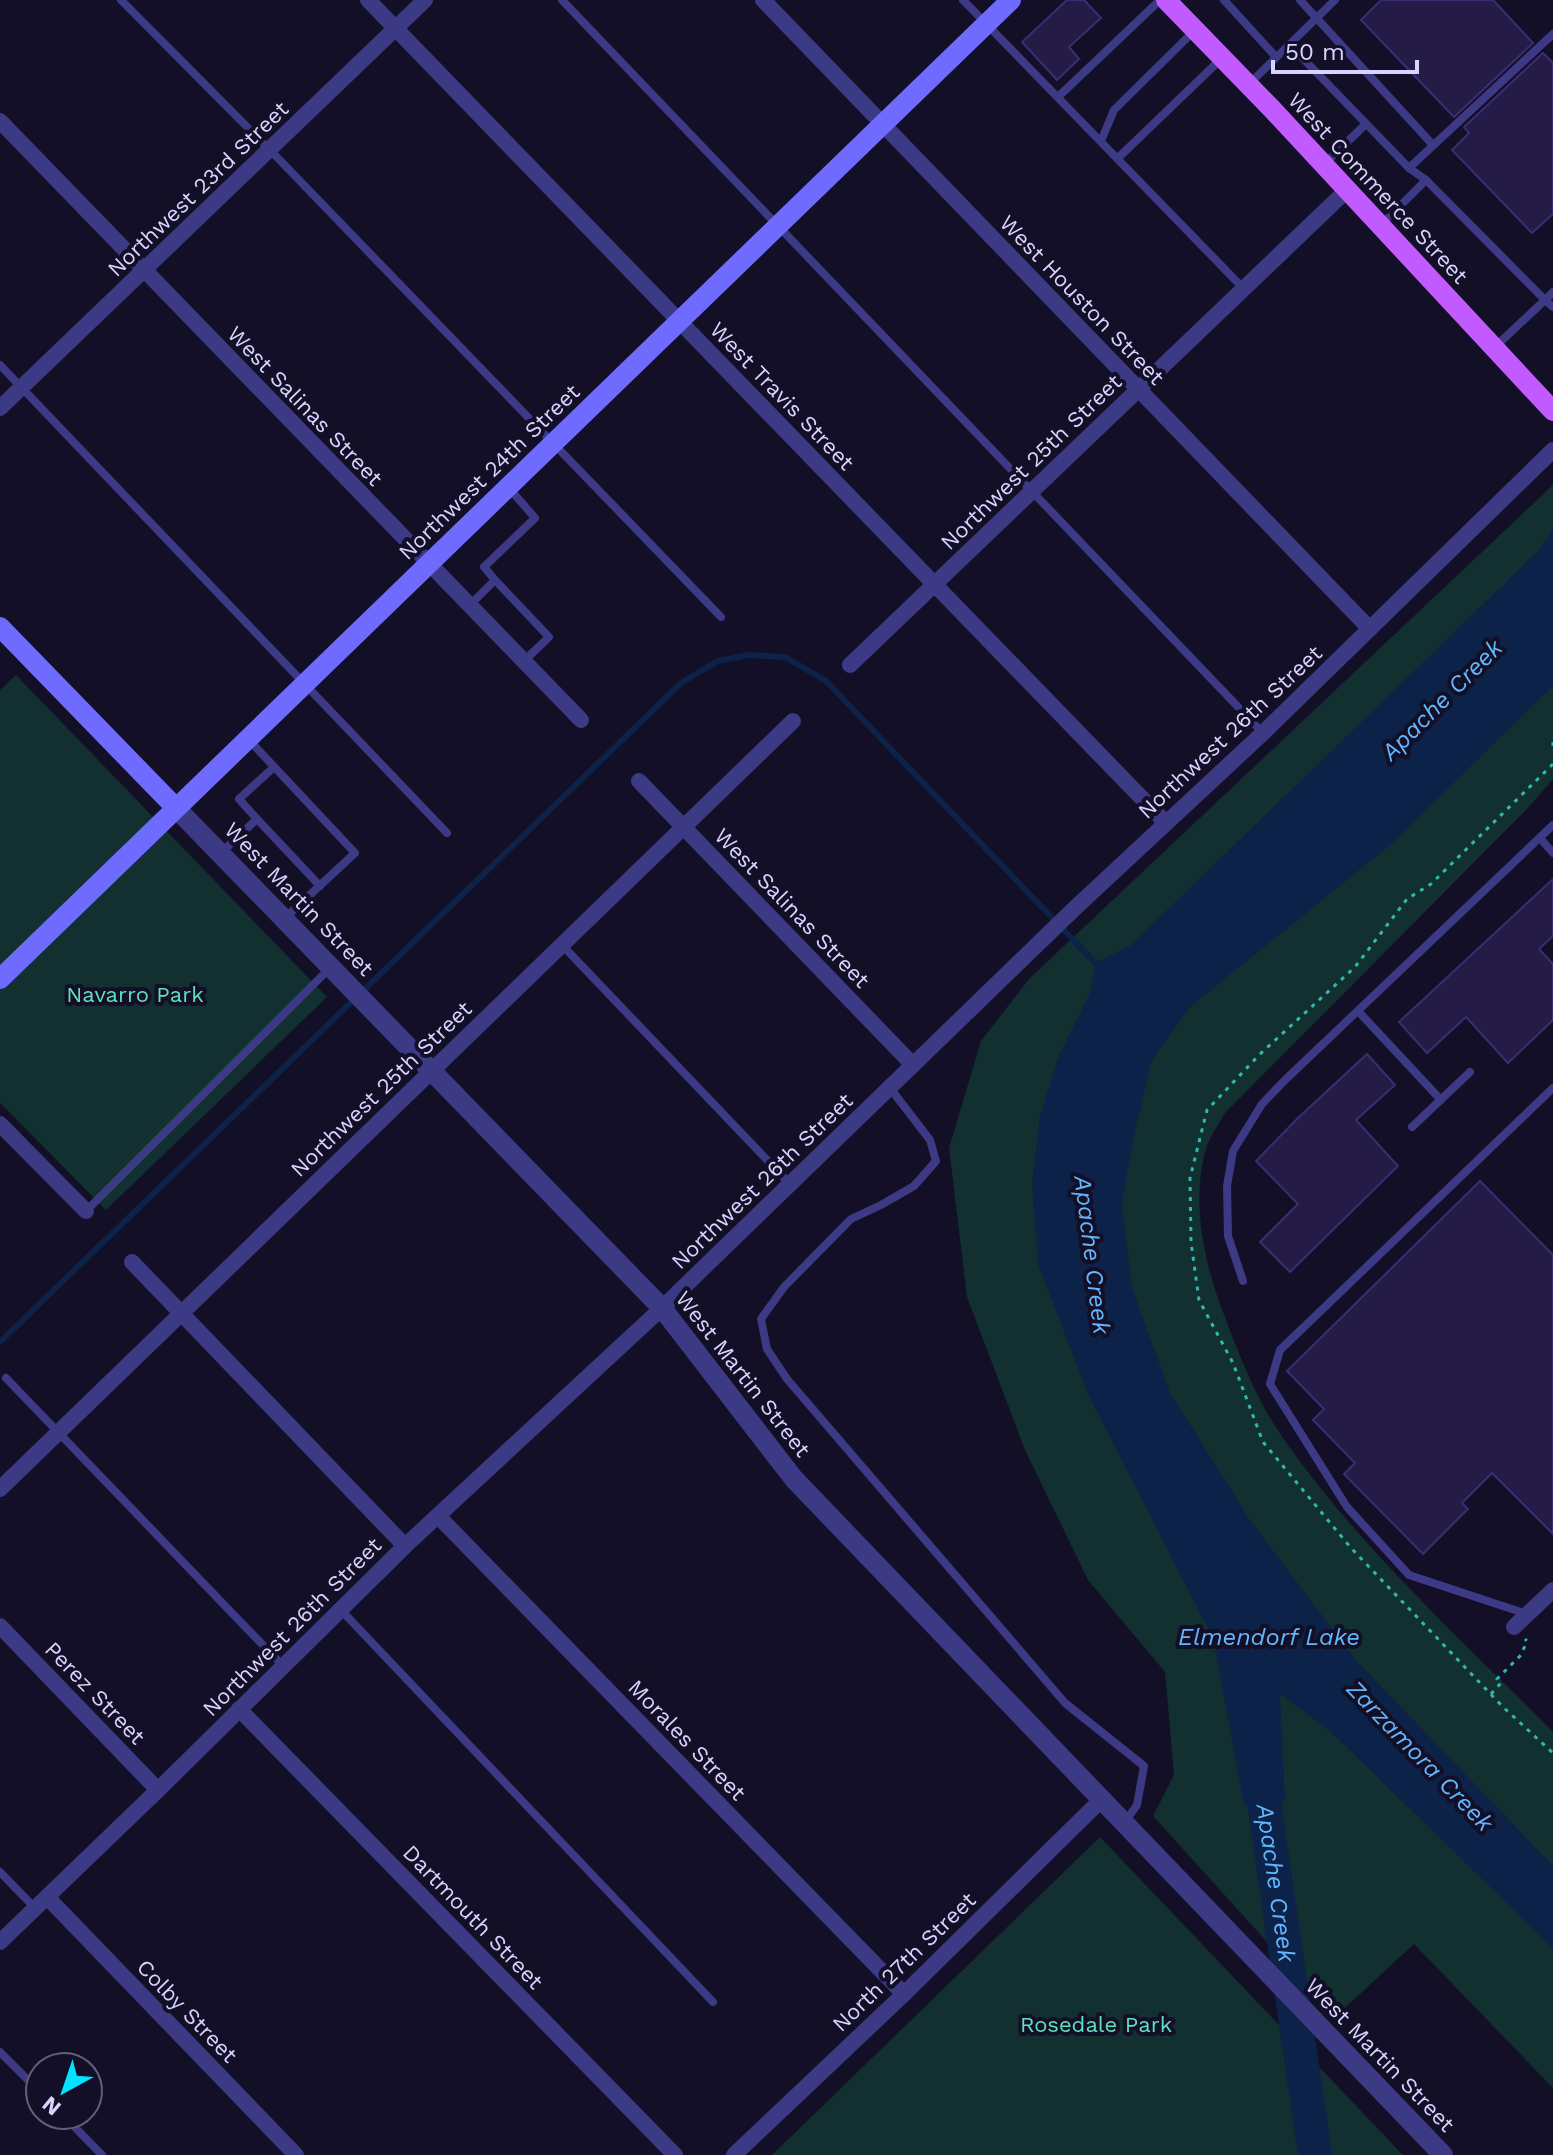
<svg xmlns="http://www.w3.org/2000/svg" width="1553" height="2155" font-family="'Work Sans',sans-serif">
<style>
.green{fill:#12302f}
.water{fill:#0c2248}
.lines{fill:none;stroke-linecap:round;stroke-linejoin:round}
.stream{stroke:#0c2248;stroke-width:6}
.river{stroke:#0c2248;stroke-width:34}
.building{fill:#241b47;stroke:#3b2d73;stroke-width:2}
.path{stroke:#2fb8b0;stroke-width:3;stroke-dasharray:4 6;stroke-linecap:butt}
.service{stroke:#3d3a85;stroke-width:8}
.minor{stroke:#3d3a85;stroke-width:16}
.tertiary{stroke:#3d3a85;stroke-width:20}
.secondary{stroke:#6f6bff;stroke-width:20}
.primary{stroke:#c25bff;stroke-width:20}
.labels{text-anchor:middle;dominant-baseline:central;stroke-width:8;stroke-linejoin:round;paint-order:stroke}
.street-label{font-size:22px;fill:#d9d4ff;stroke:#130f26}
.park-label{font-size:22px;fill:#5fe0c0;stroke:#130f26}
.water-label{font-size:24px;font-style:italic;fill:#62b6ff;stroke:#130f26}
</style>
<rect width="100%" height="100%" fill="#130f26"/>
<g class="green">
<path d="M 1553,485 L 1553,779 L 1526,810 L 1224,1114 C 1219,1124 1211,1135 1207,1146 C 1190,1199 1204,1262 1223,1312 C 1239,1355 1256,1399 1283,1438 C 1359,1547 1460,1638 1553,1732 L 1553,2088 L 1414,1944 L 1335,2017 L 1153,1816 L 1174,1775 L 1165,1672 L 1088,1580 L 1025,1450 L 967,1297 L 949,1148 L 981,1041 L 1029,979 Z"/>
<polygon points="16,675 327,997 106,1210 0,1103 0,690"/>
<polygon points="1100,1837 1403,2155 772,2155"/>
</g>
<polygon class="water" points="1553,531 1553,686 1390,845 1190,1007 1152,1060 1135,1130 1122,1201 1132,1288 1170,1393 1250,1520 1355,1659 1553,1866 1553,1948 1329,1730 1280,1694 1285,1801 1244,1805 1213,1638 1088,1394 1038,1264 1032,1185 1040,1116 1058,1058 1090,993 1096,963 1131,945 1537,552"/>
<g class="lines">
<polyline class="stream" points="0,1342 681,683 718,661 748,655 785,657 826,681 1101,969"/>
<path class="river" id="s1" d="M 1261,1756 L 1264,1802 L 1315,2155"/>
</g>
<g class="building">
<polygon points="1067,0 1084,0 1101,18 1069,47 1079,59 1057,80 1022,42"/>
<polygon points="1381,0 1493,0 1533,43 1454,117 1361,20"/>
<polygon points="1543,53 1553,63 1553,214 1532,233 1452,150 1469,133 1464,127"/>
<polygon points="1553,879 1553,936 1539,949 1553,964 1553,1020 1508,1063 1466,1017 1427,1053 1399,1022"/>
<polygon points="1367,1054 1395,1085 1356,1120 1398,1166 1290,1272 1260,1242 1298,1204 1256,1161 1297,1119"/>
<polygon points="1480,1181 1553,1255 1553,1534 1492,1473 1462,1503 1468,1509 1423,1554 1344,1474 1355,1463 1313,1420 1324,1409 1287,1371"/>
</g>
<g class="lines">
<g class="path">
<polyline points="1553,742 1553,748"/>
<polyline points="1553,764 1431,884 1407,899 1355,967 1259,1055 1207,1110 1190,1178 1191,1242 1199,1300 1233,1363 1263,1442 1351,1548 1503,1707 1553,1753"/>
<polyline points="1491,1694 1501,1683 1497,1679 1521,1655 1527,1641 1525,1639"/>
</g>
<g class="service">
<polyline points="121,0 271,151 721,617"/>
<polyline points="562,0 1263,733"/>
<polyline points="963,0 1243,288"/>
<polyline points="1224,0 1276,57"/>
<polyline points="1300,0 1433,145"/>
<polyline points="1290,45 1409,168 1426,180 1545,300 1495,347"/>
<polyline points="1249,84 1335,0"/>
<polyline points="1058,97 1160,0"/>
<polyline points="1101,141 1114,110 1195,30"/>
<polyline points="1118,158 1221,59"/>
<polyline points="1324,164 1366,124"/>
<polyline points="1409,168 1553,34"/>
<polyline points="1381,225 1426,180"/>
<polyline points="1553,292 1545,300 1553,307"/>
<polyline points="0,365 447,833"/>
<polyline points="495,580 484,567 535,518 509,488"/>
<polyline points="469,606 495,580 549,637 524,661"/>
<polyline points="249,740 355,853 285,918"/>
<polyline points="257,819 320,886"/>
<polyline points="1540,838 1553,853"/>
<polyline points="221,853 257,819 239,799 274,767"/>
<polyline points="562,945 789,1183"/>
<polyline points="1358,1011 1441,1100"/>
<polyline points="890,1088 930,1140 936,1161 914,1186 881,1205 851,1219 784,1287 761,1319 767,1349 787,1379 1065,1703 1144,1766 1137,1805 1125,1822"/>
<polyline points="1412,1127 1470,1072"/>
<polyline points="86,1211 331,967"/>
<polyline points="1243,1281 1228,1236 1227,1186 1233,1151 1262,1104 1284,1081 1553,825"/>
<polyline points="6,1378 283,1666"/>
<polyline points="340,1609 713,2002"/>
<polyline points="1527,1614 1409,1575 1347,1507 1270,1384 1280,1350 1553,1088"/>
<polyline points="0,1872 35,1908"/>
<polyline points="0,2052 40,2092"/>
<polyline points="63,2115 102,2155"/>
</g>
<g class="minor">
<polyline points="368,0 1165,822"/>
<polyline points="763,0 1370,629"/>
<polyline points="0,121 581,720"/>
<polyline points="0,408 425,0"/>
<polyline points="850,665 1347,190"/>
<polyline points="639,781 913,1065"/>
<polyline points="0,1124 86,1211"/>
<polyline points="132,1262 405,1546"/>
<polyline points="0,1489 793,721"/>
<polyline points="438,1516 904,1994"/>
<polyline points="0,1626 158,1790"/>
<polyline points="1514,1627 1553,1590"/>
<polyline points="239,1709 675,2155"/>
<polyline points="47,1897 296,2155"/>
<polyline points="0,1942 158,1790 405,1546 662,1308 1075,908 1263,733 1553,450"/>
<polyline points="734,2155 904,1994 1102,1799"/>
</g>
<polyline class="tertiary" points="176,808 662,1308 794,1479 1443,2155"/>
<g class="secondary">
<polyline points="0,627 176,808"/>
<polyline points="0,979 1011,0"/>
</g>
<polyline class="primary" points="1166,0 1271,108 1553,411"/>
</g>
<g class="labels">
<g class="street-label">
<text transform="translate(1378 188) rotate(47)">West Commerce Street</text>
<text transform="translate(198 189) rotate(-44)">Northwest 23rd Street</text>
<text transform="translate(1082 300) rotate(46)">West Houston Street</text>
<text transform="translate(782 396) rotate(46)">West Travis Street</text>
<text transform="translate(305 406) rotate(46)">West Salinas Street</text>
<text transform="translate(1031 462) rotate(-44)">Northwest 25th Street</text>
<text transform="translate(489 472) rotate(-44)">Northwest 24th Street</text>
<text transform="translate(1230 732) rotate(-43)">Northwest 26th Street</text>
<text transform="translate(299 899) rotate(46)">West Martin Street</text>
<text transform="translate(792 908) rotate(46)">West Salinas Street</text>
<text transform="translate(381 1089) rotate(-44)">Northwest 25th Street</text>
<text transform="translate(762 1181) rotate(-44)">Northwest 26th Street</text>
<text transform="translate(743 1374) rotate(52)">West Martin Street</text>
<text transform="translate(292 1627) rotate(-45)">Northwest 26th Street</text>
<text transform="translate(95 1693) rotate(46)">Perez Street</text>
<text transform="translate(687 1740) rotate(46)">Morales Street</text>
<text transform="translate(473 1917) rotate(46)">Dartmouth Street</text>
<text transform="translate(904 1962) rotate(-44)">North 27th Street</text>
<text transform="translate(187 2011) rotate(46)">Colby Street</text>
<text transform="translate(1380 2055) rotate(46)">West Martin Street</text>
</g>
<g class="park-label">
<text x="135" y="994">Navarro Park</text>
<text x="1096" y="2024">Rosedale Park</text>
</g>
<g class="water-label">
<text transform="translate(1442 700) rotate(-45)">Apache Creek</text>
<text transform="translate(1092 1255) rotate(83)">Apache Creek</text>
<text x="1269" y="1637">Elmendorf Lake</text>
<text transform="translate(1420 1756) rotate(46)">Zarzamora Creek</text>
<text stroke="none"><textPath href="#s1" startOffset="128">Apache Creek</textPath></text>
</g>
</g>
<g transform="translate(64 2091) rotate(220)"><circle r="38" fill="#130f26" stroke="#625e7d" stroke-width="2"/>
<path d="M0-6L14 30L0 20L-14 30Z" fill="#00e5ff"/>
<text y="-12" font-size="22" font-weight="bold" text-anchor="middle" fill="#d9d4ff">N</text>
</g>
<path d="M1273 60v12h144v-12" fill="none" stroke="#d9d4ff" stroke-width="4"/>
<text x="1285" y="60" font-size="24" fill="#d9d4ff" stroke="#130f26" stroke-width="6" paint-order="stroke">50 m</text>
</svg>
